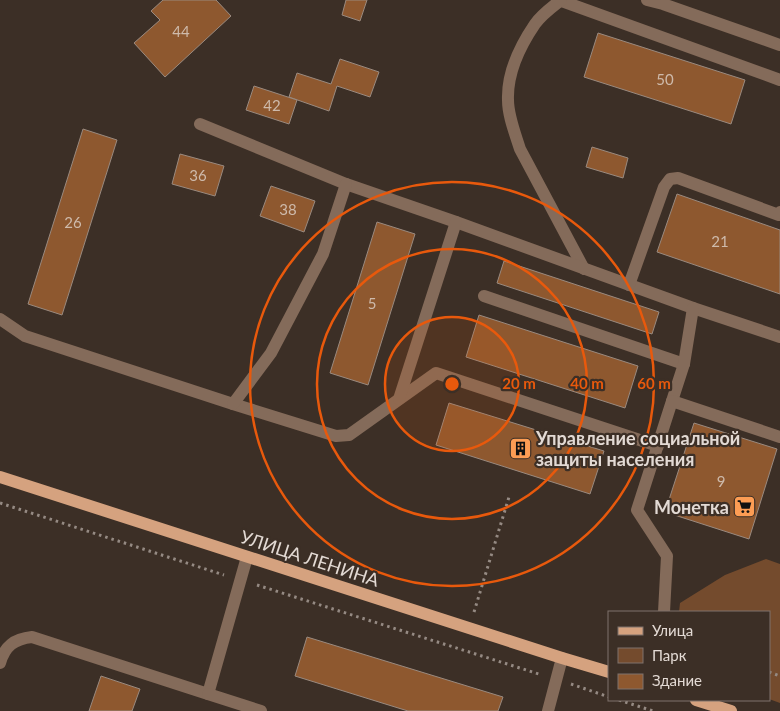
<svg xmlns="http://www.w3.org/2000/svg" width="780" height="711" font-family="Lato,sans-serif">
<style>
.green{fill:#744b2d}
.building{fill:#8e582f;stroke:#9a8a7f}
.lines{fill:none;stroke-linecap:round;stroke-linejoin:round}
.path{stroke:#958a83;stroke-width:3;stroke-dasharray:2.5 4;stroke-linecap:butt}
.minor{stroke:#846b5a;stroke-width:12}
.major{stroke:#d5a27f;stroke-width:12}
.ring{fill:none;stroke:#e8590c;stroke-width:2.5}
.labels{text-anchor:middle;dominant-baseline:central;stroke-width:4.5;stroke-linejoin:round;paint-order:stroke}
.number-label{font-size:15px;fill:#cebaab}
.poi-label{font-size:18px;font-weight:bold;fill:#e3dad4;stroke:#3c2f26;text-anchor:start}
.street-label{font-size:18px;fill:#e3dad4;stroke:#3c2f26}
.centre{fill:#e8590c;stroke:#3c2f26;stroke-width:2.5}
.ring-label{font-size:15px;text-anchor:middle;font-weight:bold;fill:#e8590c;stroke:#3c2f26;stroke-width:4.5;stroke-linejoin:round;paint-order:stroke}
</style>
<rect width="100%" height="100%" fill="#3c2f26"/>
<polygon class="green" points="766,559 780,564 780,703 769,699 769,612 679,612 680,603 725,575"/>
<g class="building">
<polygon points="163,0 216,0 231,16 165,77 134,43 160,20 151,11"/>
<polygon points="346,0 367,0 360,21 342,15"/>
<polygon points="598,33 745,80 731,124 584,77"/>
<polygon points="340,59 379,72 370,97 337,86 329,111 289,97 297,73 331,84"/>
<polygon points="254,86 297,100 289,124 246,110"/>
<polygon points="83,129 117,140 62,315 28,304"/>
<polygon points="592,147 628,158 623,178 586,167"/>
<polygon points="180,154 224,166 215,196 172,184"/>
<polygon points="271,186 315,201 304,232 260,216"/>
<polygon points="677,194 780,230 780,294 657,252"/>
<polygon points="377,222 415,234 368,385 330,373"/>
<polygon points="504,261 659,312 652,334 497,283"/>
<polygon points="479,315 638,366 625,408 466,357"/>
<polygon points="449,403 604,451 590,494 436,445"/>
<polygon points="694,423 777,449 749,539 665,512"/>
<polygon points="307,637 503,697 498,711 408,711 295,676"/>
<polygon points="101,676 140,689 132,711 89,711"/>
</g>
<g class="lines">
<g class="path">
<polyline points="0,503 224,575"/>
<polyline points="257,585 542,675"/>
<polyline points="474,612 509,497"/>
<polyline points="769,672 780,676"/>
<polyline points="571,684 609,697"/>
<polyline points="619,700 653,711"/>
</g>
<g class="minor">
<polyline points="559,0 780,80"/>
<path d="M 561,0 C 552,7 541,15 535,24 C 520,46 507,72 508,100 C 508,116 515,133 520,149 L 584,269"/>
<polyline points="647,0 663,4 780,45"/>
<polyline points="200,124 346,184 456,222 693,308 780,337"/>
<polyline points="629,285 664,187 670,179 678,178 779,215 780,212"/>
<polyline points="484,296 684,364"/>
<polyline points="0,319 25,336 233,404 336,436 349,435 436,373 658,446"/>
<polyline points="399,399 456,222"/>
<polyline points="672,401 684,364 693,308"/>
<polyline points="233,404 271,353 323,254 346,184"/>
<polyline points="664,612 667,556 637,510 672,401 780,437"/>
<path d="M 0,663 C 5,646 14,639 32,637 L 208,694 L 247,557"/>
<polyline points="208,694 261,711"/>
<polyline points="548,711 562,658"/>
</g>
<g class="major">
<polyline points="0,477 562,658 609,672"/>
<polyline points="696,700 731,711"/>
</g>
</g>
<circle cx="452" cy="384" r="67" fill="#e8590c" fill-opacity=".12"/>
<g class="ring">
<circle cx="452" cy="384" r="67"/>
<circle cx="452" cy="384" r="135"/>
<circle cx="452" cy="384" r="202"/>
</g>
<defs>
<symbol id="building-square" viewBox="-11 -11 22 22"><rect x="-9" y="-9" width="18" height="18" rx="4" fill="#fd9d54" stroke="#3c2f26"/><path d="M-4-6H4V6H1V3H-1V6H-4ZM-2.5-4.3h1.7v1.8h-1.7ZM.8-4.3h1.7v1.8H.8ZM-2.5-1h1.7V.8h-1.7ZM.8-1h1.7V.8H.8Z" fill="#111"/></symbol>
<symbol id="supermarket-square" viewBox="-11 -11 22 22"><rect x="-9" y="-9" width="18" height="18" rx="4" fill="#fd9d54" stroke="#3c2f26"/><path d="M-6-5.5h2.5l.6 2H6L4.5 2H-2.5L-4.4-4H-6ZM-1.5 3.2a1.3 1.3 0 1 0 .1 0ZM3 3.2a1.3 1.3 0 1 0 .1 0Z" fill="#111"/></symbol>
</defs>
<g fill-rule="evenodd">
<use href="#building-square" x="508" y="436" width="25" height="25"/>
<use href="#supermarket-square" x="732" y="494" width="25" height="25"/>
</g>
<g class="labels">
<g class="number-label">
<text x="181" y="31">44</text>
<text x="665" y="79">50</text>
<text x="272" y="105">42</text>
<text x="198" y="175">36</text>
<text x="288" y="209">38</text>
<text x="73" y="222">26</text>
<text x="720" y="241">21</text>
<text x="372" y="303">5</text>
<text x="721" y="481">9</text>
</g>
<g class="poi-label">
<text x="536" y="438">Управление социальной<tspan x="536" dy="21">защиты населения</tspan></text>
<text x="729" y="507" text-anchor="end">Монетка</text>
</g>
<g class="street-label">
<text transform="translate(310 558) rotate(18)">УЛИЦА ЛЕНИНА</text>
</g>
</g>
<circle cx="452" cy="384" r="8" class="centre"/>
<g class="ring-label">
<text x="519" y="389">20 m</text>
<text x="587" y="389">40 m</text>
<text x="654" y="389">60 m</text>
</g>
<rect x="608" y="611" width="162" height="90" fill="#3c2f26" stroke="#7f736c"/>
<rect x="618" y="627" width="25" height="8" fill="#d5a27f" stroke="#7f736c"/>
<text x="652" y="636" font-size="15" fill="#e3dad4">Улица</text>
<rect x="618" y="648" width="25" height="15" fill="#744b2d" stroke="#7f736c"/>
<text x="652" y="661" font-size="15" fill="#e3dad4">Парк</text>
<rect x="618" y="674" width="25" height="15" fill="#8e582f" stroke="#7f736c"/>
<text x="652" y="686" font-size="15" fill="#e3dad4">Здание</text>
</svg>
